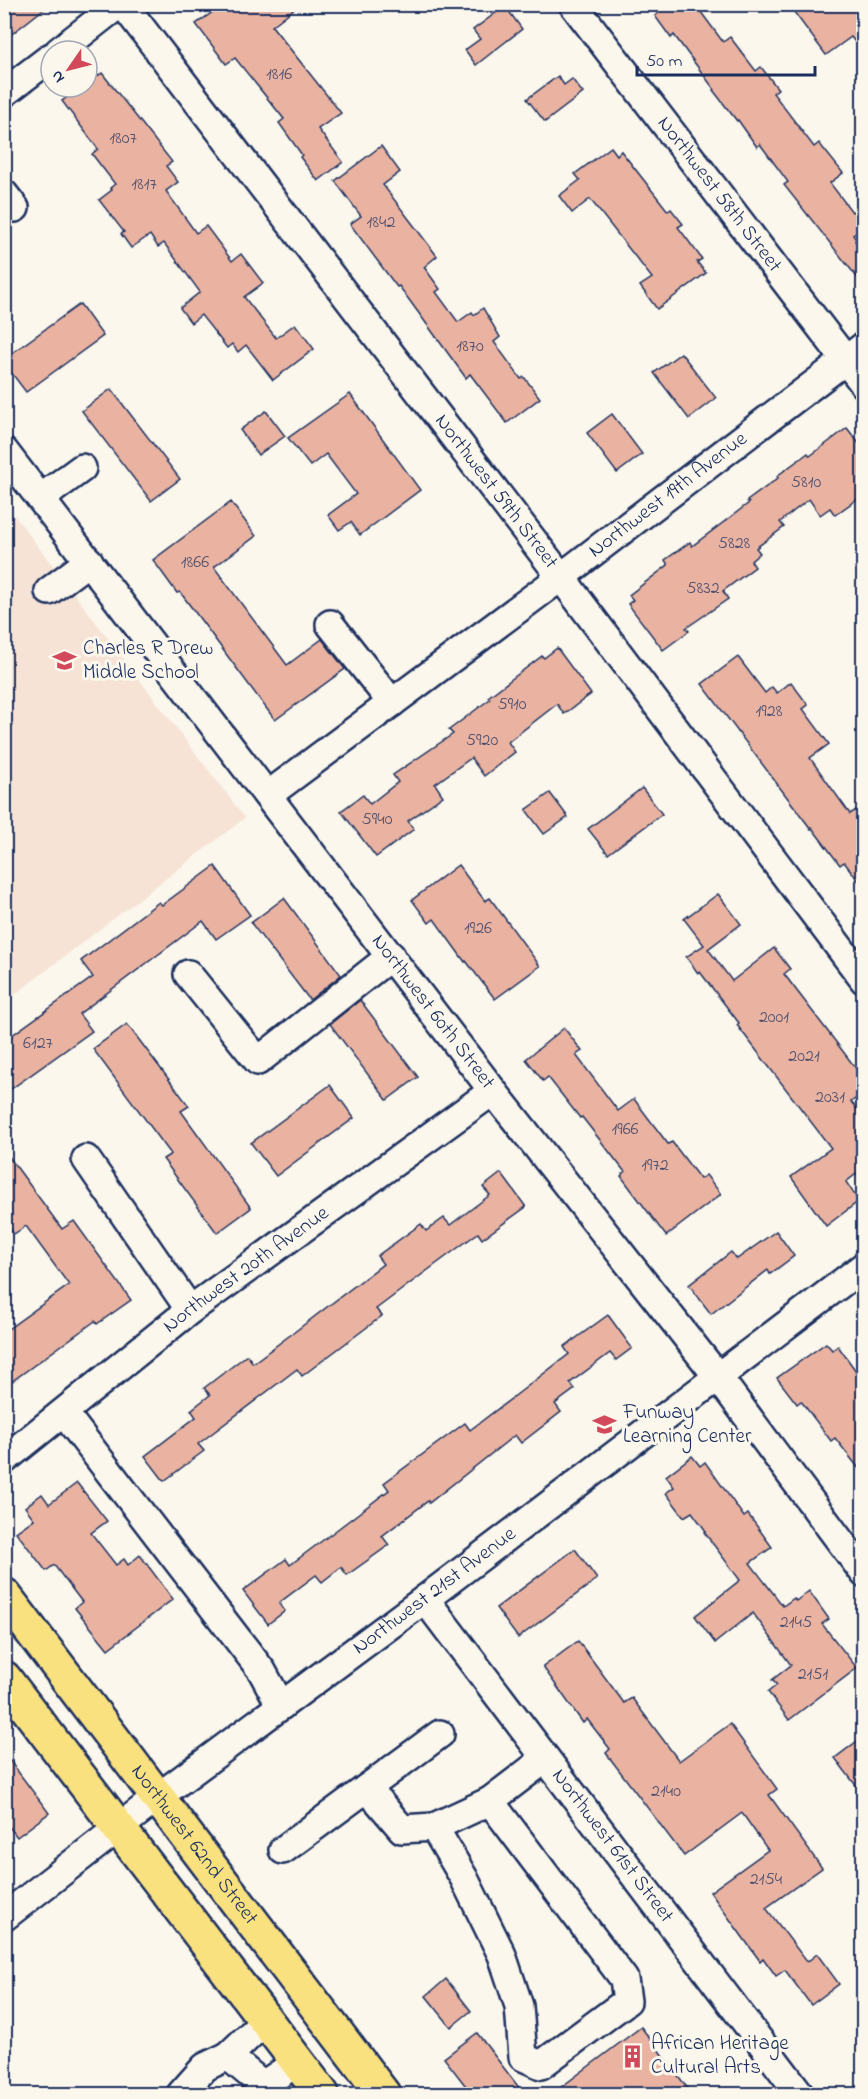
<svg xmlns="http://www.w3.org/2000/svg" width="868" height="2099" font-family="'Indie Flower',sans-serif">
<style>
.built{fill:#f6e3d6}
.building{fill:#eab3a1;stroke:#1b2f5e;stroke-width:1.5}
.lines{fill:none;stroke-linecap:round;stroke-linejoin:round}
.minor-casing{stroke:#1b2f5e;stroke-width:32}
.major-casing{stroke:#1b2f5e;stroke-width:38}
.minor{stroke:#fbf7ec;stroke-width:27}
.major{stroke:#fae180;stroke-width:33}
.labels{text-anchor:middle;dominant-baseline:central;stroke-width:6;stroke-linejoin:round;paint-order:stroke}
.number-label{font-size:18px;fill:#4f506f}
.street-label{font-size:21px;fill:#1b2f5e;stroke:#fbf7ec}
.poi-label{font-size:21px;fill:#1b2f5e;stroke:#fbf7ec;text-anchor:start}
</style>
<rect width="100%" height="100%" fill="#fbf7ec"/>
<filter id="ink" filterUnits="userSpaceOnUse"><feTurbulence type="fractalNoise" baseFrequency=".0167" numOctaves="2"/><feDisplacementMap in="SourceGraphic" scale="12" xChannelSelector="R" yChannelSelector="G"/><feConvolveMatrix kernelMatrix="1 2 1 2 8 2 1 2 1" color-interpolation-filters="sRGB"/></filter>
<g filter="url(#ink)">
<polygon class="built" points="5,503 245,818 5,1002"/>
<g class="building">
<polygon points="4,4 50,4 4,40"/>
<polygon points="224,4 300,4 272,26 341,113 318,129 343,162 318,181 300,157 302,155 279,123 284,119 235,58 226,64 196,24"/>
<polygon points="655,4 695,4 723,42 730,37 756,71 761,67 778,89 773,93 814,147 819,143 843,173 830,183 852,212 864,203 864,227 853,235 856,239 855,241 864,252 864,286 784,185 788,182 760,144 757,147 738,120 737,121 713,90 714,89 674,35 671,38 655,16 660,12"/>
<polygon points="788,4 864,4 864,53 851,37 826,55"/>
<polygon points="505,6 522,29 476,65 465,50 480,39 473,30"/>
<polygon points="102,73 172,162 166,166 178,182 166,191 196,233 206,226 232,261 241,254 263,283 244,297 276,338 295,324 314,349 273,380 246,345 238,352 232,344 227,348 201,315 191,323 180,308 200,292 164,243 158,247 150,235 131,248 121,234 124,232 99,200 112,190 110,188 115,184 92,154 98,149 62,101 81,87 87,87 87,83"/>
<polygon points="558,76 564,85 572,79 583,93 545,122 527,99"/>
<polygon points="381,146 400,172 383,185 437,256 424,267 440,289 436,292 458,322 472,312 474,315 483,308 500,337 494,342 521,379 524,377 540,398 507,423 470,374 466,378 399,286 397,287 350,224 361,216 335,181"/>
<polygon points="611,147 617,155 621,151 668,211 671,209 683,224 678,227 702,259 697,262 706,273 657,309 640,286 652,278 590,199 572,213 559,196 580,180 575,174"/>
<polygon points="80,304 103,336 26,392 4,363 4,359"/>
<polygon points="681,353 716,398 689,419 654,373"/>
<polygon points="111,389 180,479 151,501 82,411"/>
<polygon points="350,394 420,490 360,535 351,522 339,530 328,515 356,494 326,454 310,466 288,438"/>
<polygon points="266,411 285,436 258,455 240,430"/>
<polygon points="612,414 642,454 617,473 587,433"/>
<polygon points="847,428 864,450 864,494 835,515 830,508 820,515 809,499 780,522 784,527 756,548 760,553 751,561 755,567 723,591 728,599 686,628 689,631 663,650 628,604 633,600 629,595 668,565 665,560 690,542 692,546 749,503 747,501 778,478 777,476 808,453 810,456"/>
<polygon points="231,502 256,536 214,567 287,665 322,639 345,669 275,720 180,592 177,593 153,560"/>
<polygon points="557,648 591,694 564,714 557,704 508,742 515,752 484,776 471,758 435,784 443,796 408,821 414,829 376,857 341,811 363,795 370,804 398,782 393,775 453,734 449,730 490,699 488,697 542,656 544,658"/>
<polygon points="738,657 765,693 772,687 777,693 791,682 808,705 803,709 829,744 810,758 850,814 864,805 864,888 844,862 840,865 812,828 811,829 702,684"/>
<polygon points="642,788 662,814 608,854 588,829"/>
<polygon points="550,793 568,817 544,834 526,810"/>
<polygon points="458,865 485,901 490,898 540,966 495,999 466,961 465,962 434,919 429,923 412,900"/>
<polygon points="215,866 250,915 216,939 203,921 79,1014 92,1031 4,1094 4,1041 93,977 81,961 159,902 162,905"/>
<polygon points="718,894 741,924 708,949 732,981 774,948 790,969 784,974 864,1079 864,1093 851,1102 864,1117 864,1168 846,1182 859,1201 826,1226 791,1177 831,1148 737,1025 739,1023 700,972 698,973 686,957 704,945 684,919"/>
<polygon points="284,898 341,975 311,999 309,999 251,923"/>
<polygon points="360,1000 418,1077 387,1100 330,1024"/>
<polygon points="127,1024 189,1106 181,1111 251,1208 217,1233 163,1159 171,1154 93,1049"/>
<polygon points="564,1028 582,1051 576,1055 618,1111 634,1099 668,1144 672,1142 700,1179 706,1175 721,1194 666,1236 621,1176 625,1172 582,1117 580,1118 548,1077 543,1081 526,1059"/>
<polygon points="330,1085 354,1118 276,1176 251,1143"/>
<polygon points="4,1150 62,1229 74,1221 131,1300 97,1324 95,1321 4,1387 4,1332 69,1285 26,1226 14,1234 4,1221"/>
<polygon points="501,1173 526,1207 482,1239 478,1233 420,1276 376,1309 382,1316 302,1376 297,1369 198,1444 204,1451 164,1481 145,1456 196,1417 191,1410 210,1395 204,1388 247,1355 253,1363 297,1330 383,1264 377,1256 421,1224 426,1231 444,1218 450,1225 490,1195 483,1187"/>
<polygon points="776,1231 794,1256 770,1274 768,1270 711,1314 689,1285 731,1252 737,1259"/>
<polygon points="608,1315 632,1348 616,1360 610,1353 570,1383 575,1389 555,1404 561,1412 521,1443 515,1435 429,1503 428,1501 382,1536 389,1545 347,1575 341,1567 322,1582 316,1575 279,1603 285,1611 268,1624 243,1591 286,1559 290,1565 339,1528 389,1490 384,1483 465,1423 470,1430 520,1392 569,1354 564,1347"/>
<polygon points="826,1343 832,1350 838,1346 864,1382 864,1475 835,1438 831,1441 801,1401 797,1404 777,1378"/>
<polygon points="692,1456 700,1466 705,1462 744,1517 748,1514 772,1547 750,1563 783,1606 794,1598 796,1601 809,1591 829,1619 822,1624 857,1668 789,1720 768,1692 777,1685 772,1680 791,1665 753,1613 715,1643 695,1616 740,1580 704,1532 706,1531 692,1512 684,1517 666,1493 674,1487 666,1476"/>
<polygon points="77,1483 107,1521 91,1533 116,1565 124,1559 128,1565 140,1555 173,1599 108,1649 75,1608 82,1602 54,1565 46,1571 16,1532 34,1519 25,1507 42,1494 49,1504"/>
<polygon points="575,1549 597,1579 518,1638 496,1608"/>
<polygon points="578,1641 624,1703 632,1698 679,1761 730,1724 777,1789 769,1795 822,1868 766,1908 807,1962 817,1954 839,1984 811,2005 785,1970 776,1976 763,1958 760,1961 710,1892 768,1850 742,1813 684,1856 606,1753 610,1749 587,1719 583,1723 543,1667"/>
<polygon points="864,1736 864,1796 835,1758"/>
<polygon points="4,1753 49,1813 17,1837 4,1820"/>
<polygon points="446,1979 471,2011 451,2027 426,1996"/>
<polygon points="641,2027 692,2094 552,2094"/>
<polygon points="477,2033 524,2094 472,2094 444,2058"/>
</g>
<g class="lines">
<defs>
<g id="minor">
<path id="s1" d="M 123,4 L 561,577 L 864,980"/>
<path id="s2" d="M 573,4 L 864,384"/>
<polyline points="59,51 119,4"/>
<polyline points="4,93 51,57"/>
<polyline points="4,194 15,208"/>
<path id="s3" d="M 4,451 L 493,1091 L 718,1377 L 864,1573"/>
<polyline points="41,498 82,468"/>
<polyline points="49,591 89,561"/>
<polyline points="330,624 392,703"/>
<path id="s4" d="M 268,795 L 561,577 L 864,346"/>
<polyline points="188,974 258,1061 391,956"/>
<polyline points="86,1159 190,1310"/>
<polyline points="64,1413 262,1671 281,1706"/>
<path id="s5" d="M 4,1460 L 190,1310 L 493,1091"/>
<path id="s6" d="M 425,1599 L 800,2094"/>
<polyline points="367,1788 402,1829 434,1827 490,1801"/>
<polyline points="434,1827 464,1878 502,1955 519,2006 523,2057 541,2065 627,2001 624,1979 490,1801 545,1759"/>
<polyline points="283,1850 440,1734"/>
<path id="s7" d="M 4,1917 L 158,1797 L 425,1599 L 864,1266"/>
<polyline points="265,2021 228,2056 263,2085 296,2063"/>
<polyline points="181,2094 205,2067 228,2056"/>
</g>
<g id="major">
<path id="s8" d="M 4,1595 L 383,2094"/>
<polyline points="4,1678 322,2094"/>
</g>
</defs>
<use href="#minor" class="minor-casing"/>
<use href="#major" class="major-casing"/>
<use href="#minor" class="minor"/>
<use href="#major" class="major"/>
</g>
</g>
<defs>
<symbol id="school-bare" viewBox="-9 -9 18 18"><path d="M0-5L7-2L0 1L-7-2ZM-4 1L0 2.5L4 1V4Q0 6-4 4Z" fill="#d1495b" stroke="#fbf7ec" stroke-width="2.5" paint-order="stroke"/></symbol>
<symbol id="building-bare" viewBox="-9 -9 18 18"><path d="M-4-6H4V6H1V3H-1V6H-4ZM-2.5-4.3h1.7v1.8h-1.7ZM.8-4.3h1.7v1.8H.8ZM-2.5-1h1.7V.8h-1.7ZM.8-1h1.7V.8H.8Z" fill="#d1495b" stroke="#fbf7ec" stroke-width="2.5" paint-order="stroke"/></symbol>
</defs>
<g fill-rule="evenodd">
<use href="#school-bare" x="48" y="644" width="33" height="33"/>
<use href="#school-bare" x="588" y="1408" width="33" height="33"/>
<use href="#building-bare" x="616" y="2040" width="33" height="33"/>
</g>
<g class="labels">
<g class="number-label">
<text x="279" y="75">1816</text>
<text x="123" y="139">1807</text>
<text x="144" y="185">1817</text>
<text x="381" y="223">1842</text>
<text x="470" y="347">1870</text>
<text x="806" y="483">5810</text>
<text x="734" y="544">5828</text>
<text x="195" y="563">1866</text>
<text x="703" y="589">5832</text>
<text x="512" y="705">5910</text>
<text x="769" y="712">1928</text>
<text x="482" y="741">5920</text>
<text x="377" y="820">5940</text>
<text x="478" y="929">1926</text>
<text x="774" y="1018">2001</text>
<text x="38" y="1044">6127</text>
<text x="804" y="1057">2021</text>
<text x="830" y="1098">2031</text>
<text x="625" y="1130">1966</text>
<text x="655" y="1166">1972</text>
<text x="796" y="1623">2145</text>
<text x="813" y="1675">2151</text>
<text x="666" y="1792">2140</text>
<text x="766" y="1880">2154</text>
</g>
<g class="street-label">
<text stroke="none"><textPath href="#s2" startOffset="240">Northwest 58th Street</textPath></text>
<text stroke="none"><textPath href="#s1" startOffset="614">Northwest 59th Street</textPath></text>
<text stroke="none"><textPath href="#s4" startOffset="500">Northwest 19th Avenue</textPath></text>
<text stroke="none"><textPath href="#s3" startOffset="706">Northwest 60th Street</textPath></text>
<text stroke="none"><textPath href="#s5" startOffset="308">Northwest 20th Avenue</textPath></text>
<text stroke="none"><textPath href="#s7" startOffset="540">Northwest 21st Avenue</textPath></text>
<text stroke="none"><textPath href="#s8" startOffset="314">Northwest 62nd Street</textPath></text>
<text stroke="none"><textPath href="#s6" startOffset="310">Northwest 61st Street</textPath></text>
</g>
<g class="poi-label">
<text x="83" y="649">Charles R Drew<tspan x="83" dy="24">Middle School</tspan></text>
<text x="623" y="1413">Funway<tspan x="623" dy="24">Learning Center</tspan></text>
<text x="651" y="2044">African Heritage<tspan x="651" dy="24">Cultural Arts</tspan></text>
</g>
</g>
<rect width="868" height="2099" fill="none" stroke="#fbf7ec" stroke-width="24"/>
<rect x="12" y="12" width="844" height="2075" fill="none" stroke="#1b2f5e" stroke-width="2" filter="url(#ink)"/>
<g transform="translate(69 69) rotate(235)"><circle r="28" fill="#fbf7ec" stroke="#a1a7b3" stroke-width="1.5"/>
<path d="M0-4.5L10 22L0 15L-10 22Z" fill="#d1495b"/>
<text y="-9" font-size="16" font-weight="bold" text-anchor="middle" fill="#1b2f5e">N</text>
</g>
<path d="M637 66v9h178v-9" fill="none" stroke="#1b2f5e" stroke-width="3"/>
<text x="646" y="66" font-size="18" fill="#1b2f5e" stroke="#fbf7ec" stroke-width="4.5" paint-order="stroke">50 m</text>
</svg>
